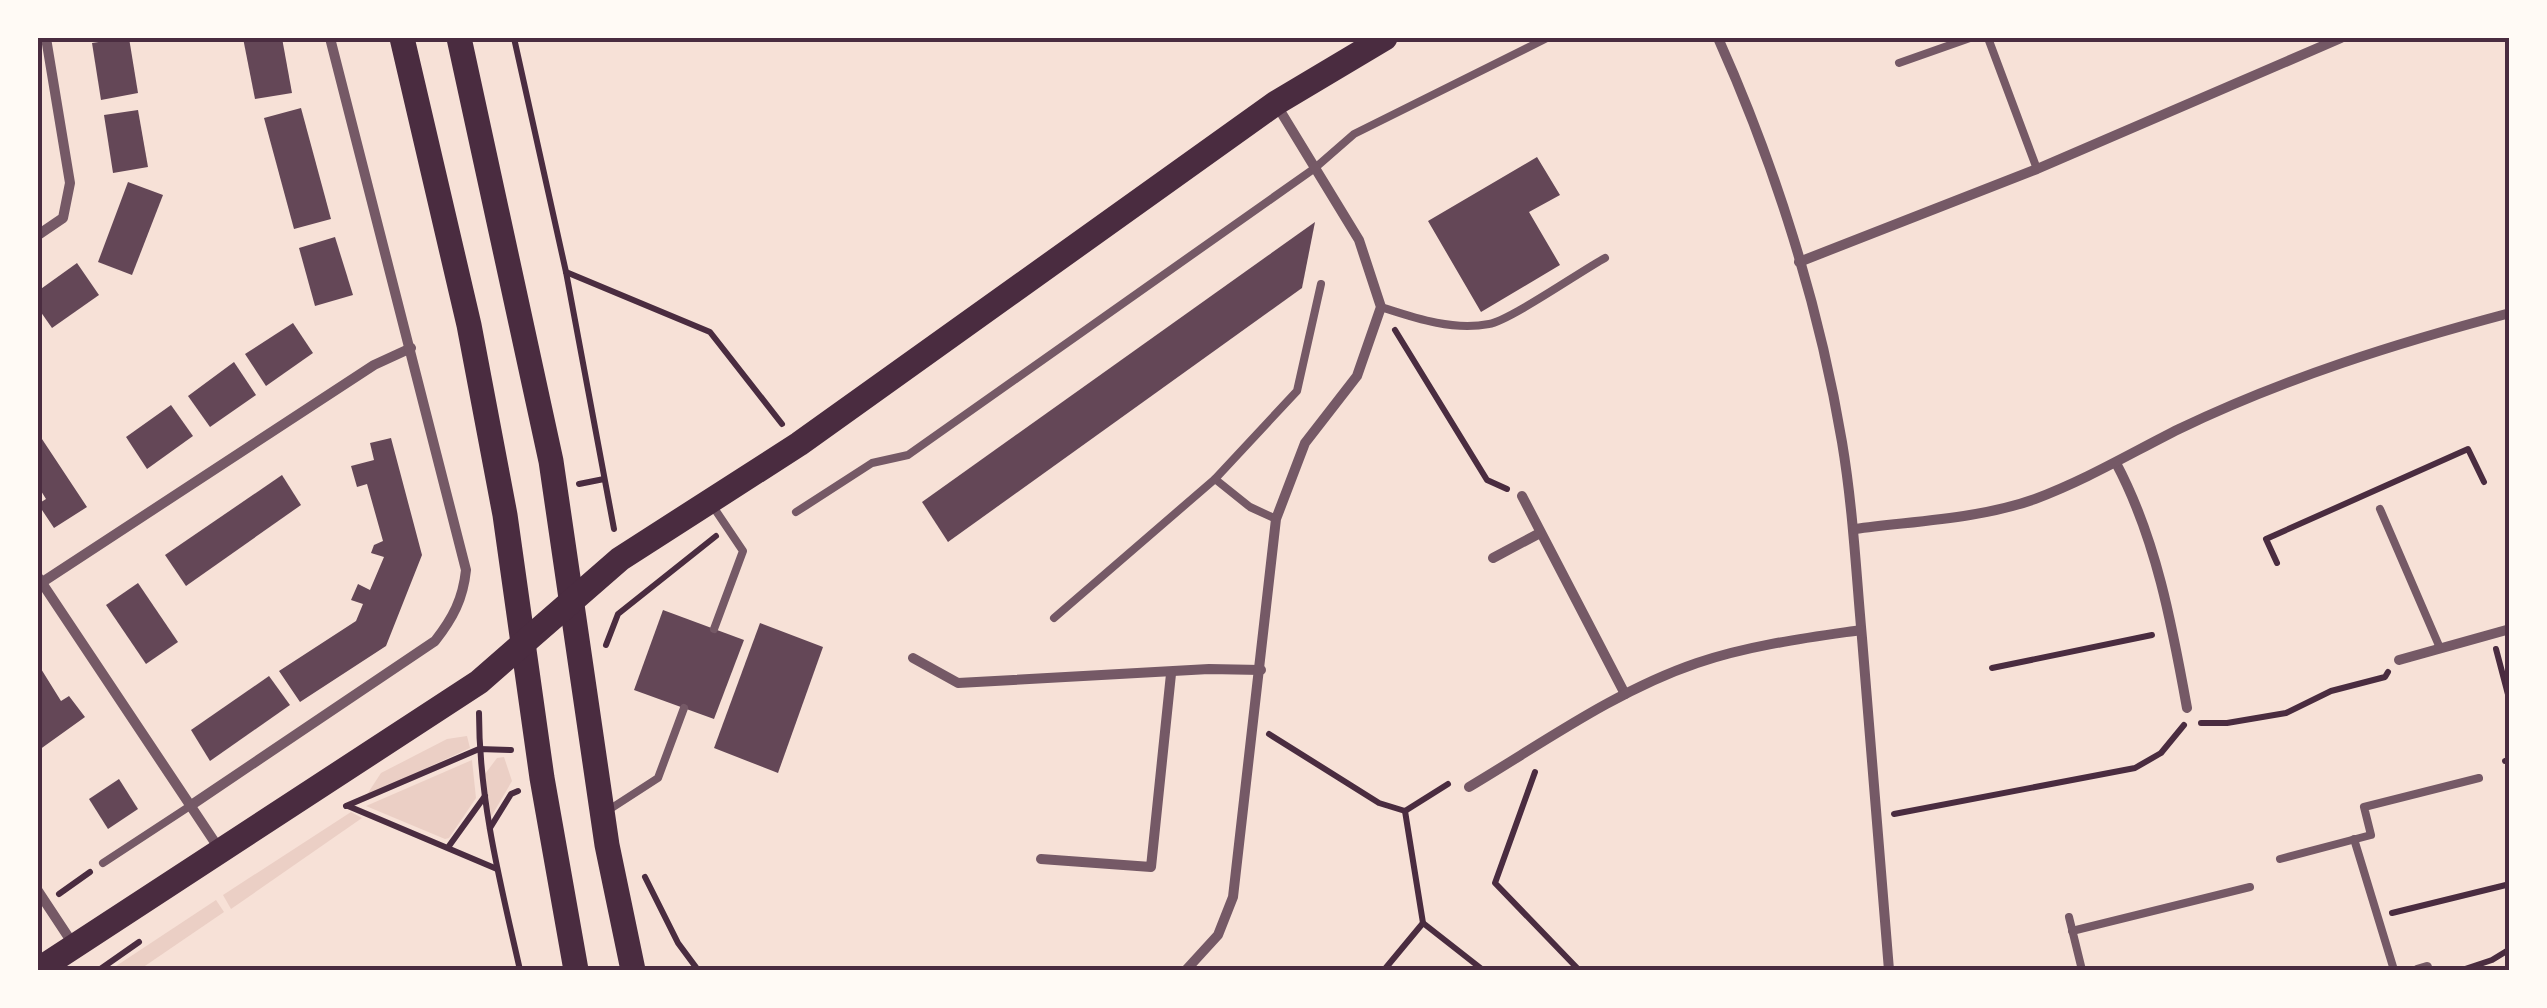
<svg xmlns="http://www.w3.org/2000/svg" width="2547" height="1008" font-family="Signika,sans-serif">
<style>
.green{fill:#ebcfc5}
.building{fill:#644757}
.lines{fill:none;stroke-linecap:round;stroke-linejoin:round}
.path{stroke:#4a2c40;stroke-width:6}
.service{stroke:#755966;stroke-width:8}
.minor{stroke:#755966;stroke-width:10}
.primary{stroke:#4a2c40;stroke-width:25}
.neatline{fill:none;stroke:#4a2c40;stroke-width:4}
</style>
<rect width="100%" height="100%" fill="#f7e1d7"/>
<g class="green">
<polygon points="467,736 470,748 366,796 381,773 447,739"/>
<polygon points="504,757 512,781 491,817 485,774 497,758"/>
<polygon points="472,760 476,798 449,838 445,839 366,806"/>
<polygon points="351,812 362,818 231,909 223,895"/>
<polygon points="216,900 224,912 139,970 110,970"/>
</g>
<g class="building">
<polygon points="125,38 129,38 138,93 101,100 92,43"/>
<polygon points="243,38 282,38 292,93 255,99"/>
<polygon points="301,108 331,219 294,229 264,118"/>
<polygon points="138,110 148,167 113,173 104,115"/>
<polygon points="1537,157 1560,195 1529,212 1560,265 1481,312 1428,221"/>
<polygon points="128,182 163,195 132,275 98,262"/>
<polygon points="1315,222 1302,288 948,542 922,502"/>
<polygon points="335,237 353,295 315,306 299,248"/>
<polygon points="77,263 99,295 52,328 38,308 38,291"/>
<polygon points="293,323 313,353 266,386 245,354"/>
<polygon points="234,362 256,395 210,427 188,396"/>
<polygon points="171,405 193,436 147,469 126,437"/>
<polygon points="38,433 87,507 54,528 38,504 46,499 38,486"/>
<polygon points="391,438 422,555 386,646 300,702 279,671 356,621 363,604 351,600 358,584 370,590 384,557 371,553 374,545 383,541 367,484 357,487 351,466 374,460 370,443"/>
<polygon points="282,475 301,505 186,586 165,555"/>
<polygon points="138,583 178,642 146,664 106,605"/>
<polygon points="663,610 744,640 714,719 634,690"/>
<polygon points="760,623 823,647 778,773 714,748"/>
<polygon points="38,664 61,701 69,696 85,717 39,750"/>
<polygon points="269,676 290,705 210,761 191,730"/>
<polygon points="119,779 138,809 108,829 89,799"/>
</g>
<g class="lines">
<g class="path">
<polyline points="514,38 566,272 614,529"/>
<polyline points="566,272 710,332 782,424"/>
<polyline points="1395,330 1487,480 1507,489"/>
<polyline points="579,484 604,479"/>
<polyline points="2277,563 2266,539 2468,449 2484,482"/>
<polyline points="606,645 618,614 716,536"/>
<polyline points="2496,649 2510,702"/>
<polyline points="1992,668 2152,635"/>
<path d="M 479,713 C 479,801 501,886 520,970"/>
<polyline points="2201,723 2227,723 2286,713 2331,691 2385,677 2388,672"/>
<polyline points="1269,734 1379,803 1405,811 1448,784"/>
<polyline points="2505,761 2510,760"/>
<polyline points="1535,772 1495,883 1579,970"/>
<polyline points="346,806 479,749 511,750"/>
<polyline points="348,806 497,869"/>
<polyline points="1405,811 1423,923"/>
<polyline points="1894,814 2135,768 2161,753 2184,725"/>
<polyline points="490,828 511,794 518,791"/>
<polyline points="449,846 485,796"/>
<polyline points="645,877 678,943 698,970"/>
<polyline points="59,894 90,872"/>
<polyline points="2392,913 2510,884"/>
<polyline points="99,970 139,942"/>
<polyline points="1384,970 1423,923 1483,970"/>
<polyline points="2462,970 2492,960 2510,949"/>
</g>
<g class="service">
<polyline points="1988,38 2037,169"/>
<polyline points="1899,63 1970,38"/>
<path d="M 1381,307 C 1415,318 1452,331 1489,324 C 1509,321 1581,271 1605,258"/>
<polyline points="1215,479 1250,507 1276,519"/>
<polyline points="712,505 743,551 714,629"/>
<polyline points="2380,509 2440,648"/>
<polyline points="796,512 872,463 908,455 1315,168 1354,134 1547,38"/>
<polyline points="1054,618 1215,479 1297,391 1321,284"/>
<polyline points="607,811 658,778 684,708"/>
<polyline points="2354,839 2394,970"/>
<polyline points="2280,859 2371,835 2364,807 2479,778"/>
<polyline points="103,863 190,806"/>
<polyline points="2069,917 2082,970"/>
<polyline points="2072,931 2250,887"/>
</g>
<g class="minor">
<path d="M 1718,38 C 1775,165 1819,305 1842,442 C 1853,508 1856,572 1862,638 C 1872,749 1881,860 1889,970"/>
<polyline points="38,235 63,218 70,183 46,38"/>
<polyline points="1799,262 2037,169 2341,38"/>
<path d="M 2116,463 C 2156,538 2172,625 2187,708"/>
<polyline points="1522,496 1625,694"/>
<path d="M 1855,529 C 1914,521 1979,519 2035,499 C 2086,480 2131,453 2179,429 C 2285,378 2397,343 2510,313"/>
<polyline points="1493,558 1540,533"/>
<polyline points="38,577 220,850"/>
<polyline points="41,583 374,365 411,348"/>
<polyline points="913,658 958,683 1209,669 1261,670"/>
<polyline points="2399,660 2510,629"/>
<path d="M 1469,787 C 1543,743 1615,691 1697,663 C 1750,645 1806,638 1861,630"/>
<path d="M 190,806 L 435,641 C 453,618 463,599 466,570 L 330,38"/>
<polyline points="1041,859 1151,867 1171,674"/>
<polyline points="38,891 73,944"/>
<polyline points="1186,970 1218,935 1233,897 1276,519 1305,443 1357,376 1381,307 1359,240 1276,104"/>
<polyline points="2417,970 2427,967"/>
</g>
<g class="primary">
<polyline points="402,38 469,325 505,515 542,778 576,970"/>
<polyline points="459,38 551,461 607,845 633,970"/>
<polyline points="38,970 479,682 620,559 799,444 1276,103 1385,38"/>
</g>
</g>
<rect width="2547" height="1008" fill="none" stroke="#fffaf5" stroke-width="80"/>
<rect x="40" y="40" width="2467" height="928" class="neatline"/>
</svg>
